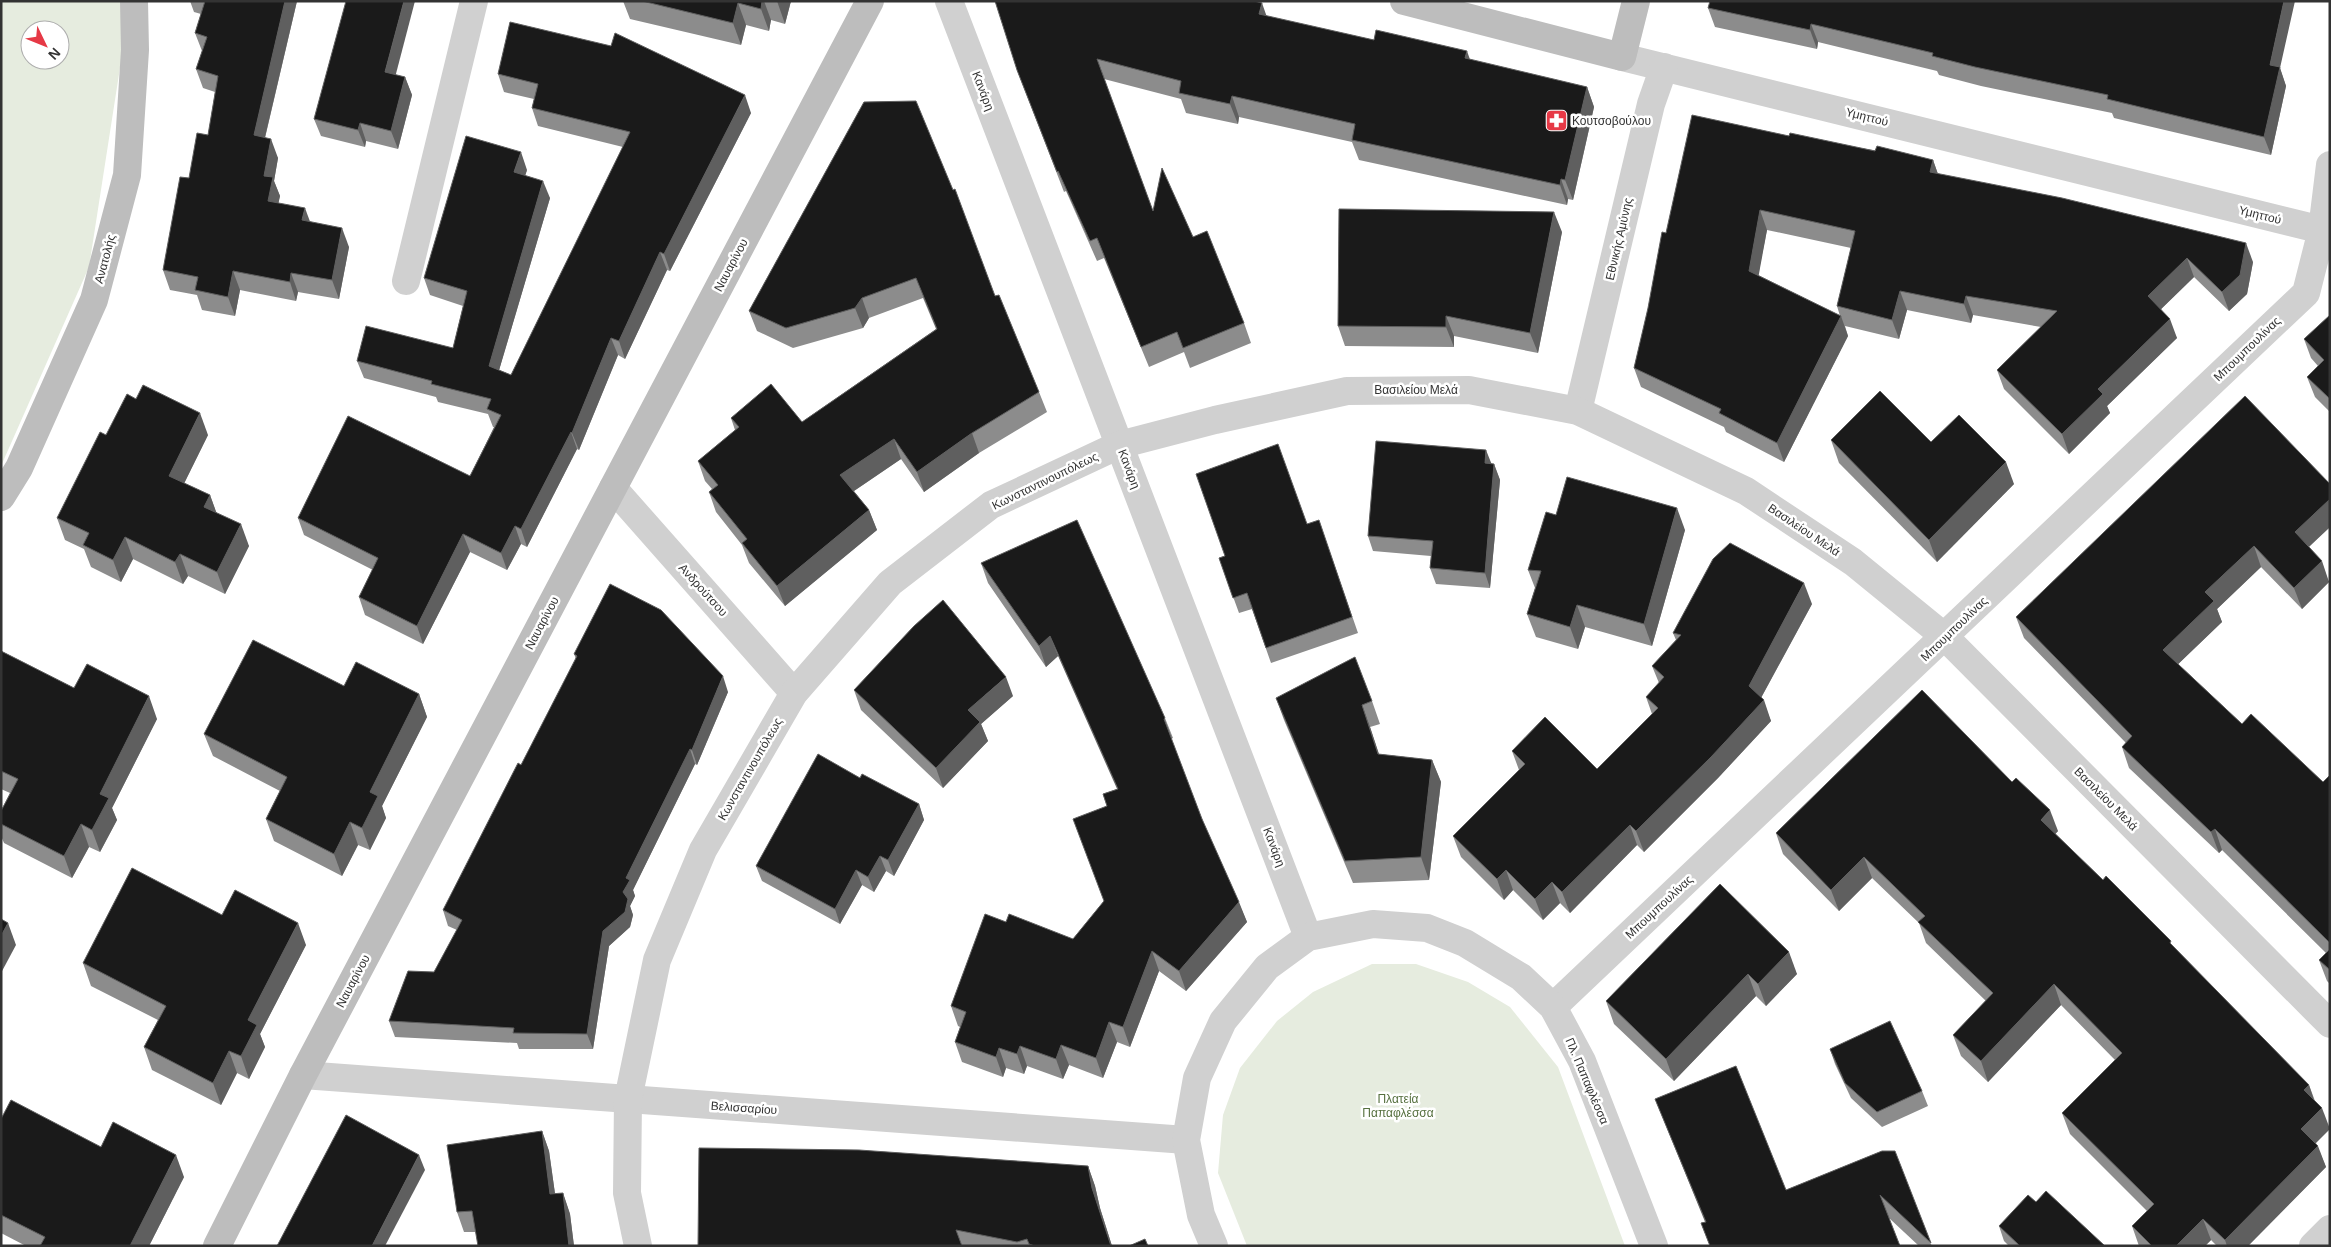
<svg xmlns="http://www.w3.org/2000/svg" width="2331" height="1247" font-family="Arial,sans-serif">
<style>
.green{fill:#e6ecdf;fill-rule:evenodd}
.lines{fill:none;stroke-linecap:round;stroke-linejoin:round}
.street{stroke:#d0d0d0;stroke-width:28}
.secondary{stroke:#bdbdbd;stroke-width:28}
.wall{fill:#8c8c8c;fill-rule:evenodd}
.shaded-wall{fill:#5f5f5f}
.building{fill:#1a1a1a;stroke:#5f5f5f}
.labels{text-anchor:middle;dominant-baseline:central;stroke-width:5;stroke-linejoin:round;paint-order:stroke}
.street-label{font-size:12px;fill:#333;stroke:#fff}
.poi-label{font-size:12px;fill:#333;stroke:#fff;text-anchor:start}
.park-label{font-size:12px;fill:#56703f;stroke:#fff}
</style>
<rect width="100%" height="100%" fill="#fff"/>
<g class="green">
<path d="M 1,1 L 121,1 L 124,42 L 89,267 L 1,466 ZM 30,30 L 60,30 L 60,60 L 30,60 Z"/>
<polygon points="1372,964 1416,964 1468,982 1510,1007 1558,1067 1625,1246 1247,1246 1218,1173 1223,1115 1240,1068 1277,1021 1313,992"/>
</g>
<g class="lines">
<g class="street">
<polyline points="949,1 1308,937"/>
<polyline points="1622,57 2330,232"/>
<polyline points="406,281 474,1"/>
<polyline points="1578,411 1651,104 1664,67"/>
<polyline points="613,488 794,693"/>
<polyline points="1553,1007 2306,293 2322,230 2330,165"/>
<polyline points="303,1075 1186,1140"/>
<polyline points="638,1246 627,1193 628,1099 657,960 703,850 794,693 890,583 991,505 1119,445 1215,420 1347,391 1469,390 1578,411 1746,491 1853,562 1945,637 2330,1024"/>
<polyline points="1214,1246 1201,1215 1186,1140 1197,1078 1223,1021 1267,967 1308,937 1373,924 1427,928 1465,943 1521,977 1553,1007 1582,1061 1654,1246"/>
<polyline points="2313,1246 2330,1229"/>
</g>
<g class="secondary">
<polyline points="1404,1 1622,57 1636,1"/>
<polyline points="1,497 19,468 94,300 127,175 135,50 134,1"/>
<polyline points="217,1246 303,1075 870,1"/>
</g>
</g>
<g class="wall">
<polygon points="190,1 297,1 265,138 278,158 274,181 280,196 278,203 309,222 349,247 339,299 298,292 296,301 240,290 235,316 202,310 197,295 170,290 163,270 189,178 208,135 215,92 203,88 196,69 202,51 195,33 201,14 194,12"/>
<polygon points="623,1 791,1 785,24 771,20 769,31 746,25 741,45 630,19"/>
<polygon points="1708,8 2280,68 2286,86 2271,155 2114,118 2112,113 1981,86 1939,75 1937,71 1818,42 1817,49 1715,27"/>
<polygon points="1266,16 1374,40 1470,60 1587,87 1594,107 1573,200 1568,199 1567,205 1359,160 1352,142 1239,117 1238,124 1186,113 1181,99 1104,79 1153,211 1193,237 1244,323 1251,343 1190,368 1184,352 1149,367 1104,258 1097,261 1066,191 1064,192 1017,70"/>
<polygon points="498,74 751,113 670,271 667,270 625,359 618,355 579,450 577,449 527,547 521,544 507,570 470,552 423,644 365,615 359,597 373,570 304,535 298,518 470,476 494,427 493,427 488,414 438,402 436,397 364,378 357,361 453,348 463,306 430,295 424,278 527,170 525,175 550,198 499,370 511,375 623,147 538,126 532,108 534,99 504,92"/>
<polygon points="395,75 405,77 412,95 398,149 366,141 365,147 321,136 314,119"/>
<polygon points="864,102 995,296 1039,392 1047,412 979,453 924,492 901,459 854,491 869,510 877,530 785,606 749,563 742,545 716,512 709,492 712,489 705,481 698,461 735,430 731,418 802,422 936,329 923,298 869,318 863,328 793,348 757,331 749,311"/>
<path d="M 1789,136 L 1933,160 L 1938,174 L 2253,262 L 2247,294 L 2229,311 L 2194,277 L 2161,309 L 2177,338 L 2107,406 L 2110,413 L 2069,454 L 2004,389 L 1997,370 L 2041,327 L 1973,315 L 1971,323 L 1907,310 L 1899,339 L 1845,326 L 1848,336 L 1784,462 L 1726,432 L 1724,427 L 1641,387 L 1634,368 L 1666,233 ZM 1767,230 L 1851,248 L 1837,306 L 1840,316 L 1758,275 Z"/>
<polygon points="1562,232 1538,353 1454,336 1454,347 1345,346 1338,326"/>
<polygon points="2330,315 2330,412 2315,397 2307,377 2318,366 2311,358 2304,339"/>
<polygon points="106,435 208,435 184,483 210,495 216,512 249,546 225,594 188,576 183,584 133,559 121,582 91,567 84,549 65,540 57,518"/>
<polygon points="1831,440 1931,442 2014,484 1937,562 1839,463"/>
<polygon points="1491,464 1494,464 1500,480 1490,588 1436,584 1430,568 1431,556 1373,551 1368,536"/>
<polygon points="2330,484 2330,527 2309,547 2329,582 2302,609 2261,567 2217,609 2222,622 2178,664 2242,724 2323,782 2330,775 2330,984 2327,981 2319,960 2326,953 2222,850 2219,853 2129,768 2122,747 2126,743 2024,638 2016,617"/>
<polygon points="1556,515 1685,530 1652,646 1585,627 1578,649 1536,637 1527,614 1535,588 1528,570"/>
<polygon points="1307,524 1324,535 1358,633 1271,663 1252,609 1239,613 1219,558"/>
<polygon points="981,563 1165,718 1173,738 1171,739 1202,819 1247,922 1186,991 1159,971 1130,1047 1117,1042 1103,1078 1069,1065 1063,1079 1027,1066 1024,1074 1006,1068 1003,1077 962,1062 955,1042 960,1027 958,1026 951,1006 1006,922 1073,939 1104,901 1107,806 1103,794 1117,789 1058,656 1046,667 988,583"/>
<polygon points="1812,604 1761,698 1771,721 1718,778 1644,852 1637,845 1570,913 1560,903 1543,920 1513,890 1504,900 1461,857 1453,836 1519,770 1512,751 1597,769 1652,714 1646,697 1659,683 1652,666 1676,640 1673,633"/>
<polygon points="1,651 74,688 157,719 112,808 117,820 100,852 89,847 72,878 4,843 1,836 1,811 10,793 1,789"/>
<polygon points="574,654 728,692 697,765 695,764 633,890 635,896 630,906 633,915 630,927 609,946 593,1049 519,1049 517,1043 395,1037 389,1021 434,972 457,930 448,926 443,910 521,765 576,659"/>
<polygon points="344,686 419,694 427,717 382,806 386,818 370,850 358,845 342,876 274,841 266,819 280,791 213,756 204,734"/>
<polygon points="854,690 1013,696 981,724 988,741 943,788 861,710"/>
<polygon points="1276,698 1372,701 1380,724 1370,727 1379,754 1432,760 1441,782 1429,880 1353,883 1284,720"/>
<polygon points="860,778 919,804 924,820 894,876 886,871 874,892 862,885 840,924 762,881 756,866"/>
<polygon points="2058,831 2055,834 2173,947 2309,1085 2315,1101 2316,1143 2326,1167 2248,1246 2217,1246 2211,1240 2205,1246 2139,1246 2132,1226 2147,1211 2070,1134 2062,1113 2115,1060 2061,1005 1988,1082 1961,1056 1953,1035 1986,1001 1926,943 1919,923 1872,878 1839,911 1783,854 1776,833"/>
<polygon points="1720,884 1797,974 1766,1006 1756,996 1674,1081 1614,1024 1606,1001"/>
<polygon points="222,915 306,945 260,1034 265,1047 249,1079 237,1073 221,1105 152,1070 144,1047 158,1020 91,986 83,963"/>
<polygon points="1830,1049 1922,1091 1928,1106 1882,1127 1851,1098 1835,1064"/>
<polygon points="1655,1099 1786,1190 1882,1151 1932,1246 1919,1246 1889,1218 1900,1246 1710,1246 1701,1223 1705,1222 1664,1121"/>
<polygon points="1,1119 101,1147 184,1177 149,1246 26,1246 1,1233"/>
<polygon points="542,1131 549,1151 555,1194 563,1193 570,1214 574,1246 478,1246 476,1232 464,1232 457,1212"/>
<polygon points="1088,1166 1095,1186 1100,1208 1112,1246 698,1246"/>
<polygon points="2036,1202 2105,1246 2009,1246 2004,1241 1999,1226"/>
</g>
<g class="shaded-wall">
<polygon points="285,1 297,1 261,154 254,135"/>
<polygon points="404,1 415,1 392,89 385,72"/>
<polygon points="762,1 764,1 771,20 769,31 761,9"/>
<polygon points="777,1 791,1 785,24"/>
<polygon points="2284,1 2295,1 2280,68 2286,86 2271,155 2264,137 2270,65"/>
<polygon points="738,3 746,25 741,45 733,23"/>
<polygon points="1262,3 1269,23 1259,14"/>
<polygon points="1811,24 1818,42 1817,49 1810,30"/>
<polygon points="1467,51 1474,71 1465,58"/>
<polygon points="405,77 412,95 398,149 391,131"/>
<polygon points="1587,87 1594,107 1573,200 1565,180"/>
<polygon points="745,95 751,113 670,271 664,254"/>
<polygon points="1232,96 1239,117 1238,124 1230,104"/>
<polygon points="360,123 366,141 365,147 358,130"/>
<polygon points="271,139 278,158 274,181 280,196 275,220 268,201 264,176"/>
<polygon points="521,152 527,170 521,189 514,172"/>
<polygon points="1933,160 1940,180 1930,172"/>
<polygon points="1561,179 1568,199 1567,205 1560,185"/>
<polygon points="543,181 550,198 495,384 489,366"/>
<polygon points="305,208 312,227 302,220"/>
<polygon points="1760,210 1767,230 1756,290 1749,271"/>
<polygon points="1554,212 1562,232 1538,353 1530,333"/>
<polygon points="342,228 349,247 339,299 332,280"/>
<polygon points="2246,243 2253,262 2247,294 2229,311 2222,292"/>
<polygon points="660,252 667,270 625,359 619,341"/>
<polygon points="2187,258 2194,277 2155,315 2148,296"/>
<polygon points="233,271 240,290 235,316 228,297"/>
<polygon points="291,273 298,292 296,301 290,282"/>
<polygon points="1900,291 1907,310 1899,339 1892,320"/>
<polygon points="1966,296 1973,315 1971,323 1964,304"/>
<polygon points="862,298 869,318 863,328 855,308"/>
<polygon points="1446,316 1454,336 1454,347 1446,327"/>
<polygon points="1841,316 1848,336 1784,462 1777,443"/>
<polygon points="2170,319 2177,338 2107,406 2110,413 2069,454 2062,434 2098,389"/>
<polygon points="611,338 618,355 579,450 572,433"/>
<polygon points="200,413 208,435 177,498 169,476"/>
<polygon points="571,432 577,449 527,547 521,529"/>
<polygon points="972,433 979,453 924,492 917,472"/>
<polygon points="894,439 901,459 848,495 840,475"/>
<polygon points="1486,450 1492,465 1485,463"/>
<polygon points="2006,462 2014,484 1937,562 1929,540"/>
<polygon points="1494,464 1500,480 1490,588 1485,573"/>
<polygon points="210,495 218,517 204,507"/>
<polygon points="2330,499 2330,527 2302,553 2295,532"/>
<polygon points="1677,508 1685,530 1652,646 1644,624"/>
<polygon points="869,510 877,530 785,606 777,586"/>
<polygon points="241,524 249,546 225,594 217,572"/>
<polygon points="515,526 521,544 507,570 501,553"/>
<polygon points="463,534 470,552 423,644 417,626"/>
<polygon points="125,537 133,559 121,582 113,560"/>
<polygon points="2254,546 2261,567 2217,609 2222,622 2171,671 2163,650 2205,592"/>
<polygon points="180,554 188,576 183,584 175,562"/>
<polygon points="2322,561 2329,582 2302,609 2294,588"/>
<polygon points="1804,583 1812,604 1756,707 1749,686"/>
<polygon points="1577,605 1585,627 1578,649 1570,627"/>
<polygon points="1050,636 1058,656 1046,667 1039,646"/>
<polygon points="723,676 728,692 697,765 692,750"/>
<polygon points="1006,677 1013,696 981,724 988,741 943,788 936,768 968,710"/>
<polygon points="419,694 427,717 382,806 386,818 370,850 362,828 370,792"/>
<polygon points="149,696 157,719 112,808 117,820 100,852 92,830 100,794"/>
<polygon points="1764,700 1771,721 1718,778 1644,852 1636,831"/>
<polygon points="1362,705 1370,727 1386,776 1378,754"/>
<polygon points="690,749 695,764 633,890 635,896 630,906 633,915 630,927 609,946 593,1049 587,1034 603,931 623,892 626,878"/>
<polygon points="1432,760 1441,782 1429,880 1421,857"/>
<polygon points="919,804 924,820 894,876 888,860"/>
<polygon points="2050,810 2058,831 2049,841 2041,820"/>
<polygon points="350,822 358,845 342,876 334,854"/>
<polygon points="81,824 89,847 72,878 64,856"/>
<polygon points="1630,825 1637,845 1570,913 1562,892"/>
<polygon points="2215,829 2222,850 2219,853 2211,832"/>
<polygon points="880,856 886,871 874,892 868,877"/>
<polygon points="1864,857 1872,878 1839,911 1831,890"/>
<polygon points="856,870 862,885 840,924 835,909"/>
<polygon points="1506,870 1513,890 1504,900 1497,879"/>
<polygon points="1552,882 1560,903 1543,920 1535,899"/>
<polygon points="1239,902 1247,922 1186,991 1179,971"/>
<polygon points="8,923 16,945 1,973 1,936"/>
<polygon points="298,923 306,945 260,1034 265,1047 249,1079 241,1056 248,1020"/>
<polygon points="1152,951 1159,971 1130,1047 1123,1027"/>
<polygon points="1789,952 1797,974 1766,1006 1758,984"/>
<polygon points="1748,974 1756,996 1674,1081 1666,1059"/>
<polygon points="2054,984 2061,1005 1988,1082 1981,1061"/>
<polygon points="1109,1022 1117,1042 1103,1078 1096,1058"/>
<polygon points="1061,1045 1069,1065 1063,1079 1056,1059"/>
<polygon points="1020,1046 1027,1066 1024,1074 1017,1054"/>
<polygon points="999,1048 1006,1068 1003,1077 996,1057"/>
<polygon points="229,1051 237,1073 221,1105 213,1083"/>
<polygon points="2309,1085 2316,1106 2304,1090"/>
<polygon points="2322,1108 2330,1129 2309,1150 2301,1129"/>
<polygon points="542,1131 549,1151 558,1215 550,1194"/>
<polygon points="2318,1146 2326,1167 2248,1246 2227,1246 2225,1240"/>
<polygon points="176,1155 184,1177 149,1246 130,1246"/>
<polygon points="419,1155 425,1170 385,1246 372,1246"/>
<polygon points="1088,1166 1095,1186 1100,1208 1112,1246 1111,1246 1092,1188"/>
<polygon points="563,1193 570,1214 574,1246 569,1246"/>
<polygon points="2203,1219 2211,1240 2205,1246 2176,1246"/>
</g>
<g class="building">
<polygon points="205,1 285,1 254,135 271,139 264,176 273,177 268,201 305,208 302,220 342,228 332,280 291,273 290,282 233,271 228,297 195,290 198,277 163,270 180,177 189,178 197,133 208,135 218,76 196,69 207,37 195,33"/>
<polygon points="346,1 404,1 385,72 405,77 391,131 360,123 358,130 314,119"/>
<polygon points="642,1 762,1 761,9 738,3 733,23"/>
<polygon points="995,1 1254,1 1262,3 1259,14 1374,40 1376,30 1467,51 1465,58 1587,87 1565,180 1561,179 1560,185 1352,140 1355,124 1232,96 1230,104 1179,93 1181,81 1097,59 1153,211 1162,168 1193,237 1207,231 1244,323 1183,348 1177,332 1141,347 1097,238 1090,241 1058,171 1057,172 1017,70"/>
<polygon points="1710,1 2284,1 2270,65 2280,67 2264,137 2107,99 2108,95 1975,67 1932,56 1933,53 1811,24 1810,30 1708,8"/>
<polygon points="510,22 611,46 615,33 745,95 664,254 660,252 619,341 611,338 572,433 571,432 521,529 515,526 501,553 463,534 417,626 359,597 378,558 298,518 348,416 470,476 501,415 487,409 491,399 431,384 432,381 357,361 366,326 453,348 467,291 424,278 466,136 521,152 514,172 543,181 489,366 511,375 630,132 532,108 538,84 498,74"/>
<polygon points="916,101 953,190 955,189 995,296 999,295 1039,392 972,433 917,472 894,439 840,475 869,510 777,586 742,543 747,539 709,492 718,485 698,461 739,427 731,418 771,384 802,422 937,329 916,278 862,298 855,308 786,328 749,311 864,102"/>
<polygon points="1692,115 1789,136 1790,133 1875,151 1877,146 1933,160 1930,172 2062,198 2246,243 2240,275 2222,292 2187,258 2148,296 2170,319 2098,389 2103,394 2062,434 1997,370 2057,311 1966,296 1964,304 1900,291 1892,320 1837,306 1855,231 1760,210 1749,271 1841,316 1777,443 1719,413 1721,409 1634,368 1648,308 1662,232 1666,233"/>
<polygon points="1339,209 1554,212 1530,333 1446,316 1446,327 1338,326"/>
<polygon points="2330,315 2330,399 2307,377 2324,360 2304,339"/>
<polygon points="143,385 200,413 169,476 210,495 204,507 241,524 217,572 180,554 175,562 125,537 113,560 83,545 89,533 57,518 100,432 106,435 127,394 136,399"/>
<polygon points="1880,391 1931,442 1959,415 2006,462 1929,540 1831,440"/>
<polygon points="2245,396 2330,484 2330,499 2295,532 2322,561 2294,588 2254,546 2205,592 2214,601 2163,650 2242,724 2251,714 2323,782 2330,775 2330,943 2215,829 2211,832 2122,747 2132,736 2016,617"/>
<polygon points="1376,441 1486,450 1485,463 1494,464 1485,573 1430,568 1433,541 1368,536"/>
<polygon points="1278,444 1307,524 1319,520 1352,617 1266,648 1247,593 1233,598 1219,558 1225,556 1196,474"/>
<polygon points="1567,477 1677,508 1644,624 1577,605 1570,627 1527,614 1541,571 1528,570 1546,512 1556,515"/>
<polygon points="1077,520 1165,718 1164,719 1202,819 1239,902 1179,971 1152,951 1123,1027 1109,1022 1096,1058 1061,1045 1056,1059 1020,1046 1017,1054 999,1048 996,1057 955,1042 966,1012 951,1006 985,914 1006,922 1009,914 1073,939 1104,901 1073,819 1107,806 1103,794 1118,789 1050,636 1039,646 981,563"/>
<polygon points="1730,543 1804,583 1749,686 1764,700 1711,757 1636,831 1630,825 1562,892 1552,882 1535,899 1506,870 1497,879 1453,836 1525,764 1512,751 1545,717 1597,769 1658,708 1646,697 1664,677 1652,666 1681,635 1673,633 1713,559"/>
<polygon points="610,584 661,610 723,676 692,750 690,749 626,878 630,880 623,892 628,899 625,912 603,931 587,1034 513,1033 514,1028 389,1021 408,971 434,972 462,920 443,910 518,763 521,765 577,656 574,654"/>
<polygon points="943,600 1006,677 968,710 980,722 936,768 854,690 914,626"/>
<polygon points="253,640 344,686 356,662 419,694 370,792 378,796 362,828 350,822 334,854 266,819 287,777 204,734"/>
<polygon points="1,651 74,688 87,664 149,696 100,794 109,798 92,830 81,824 64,856 1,824 1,811 18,779 1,771"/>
<polygon points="1355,657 1372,701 1362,705 1378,754 1432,760 1421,857 1345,861 1276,698"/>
<polygon points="1922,690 2012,782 2016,778 2050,810 2041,820 2103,880 2106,876 2171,941 2170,943 2309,1085 2304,1090 2322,1108 2301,1129 2318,1146 2225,1240 2203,1219 2176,1246 2152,1246 2132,1226 2154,1204 2062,1113 2122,1053 2054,984 1981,1061 1953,1035 1993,993 1918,922 1925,916 1864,857 1831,890 1776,833"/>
<polygon points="818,754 860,778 862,774 919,804 888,860 880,856 868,877 856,870 835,909 756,866"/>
<polygon points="132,868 222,915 235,890 298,923 248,1020 257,1025 241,1056 229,1051 213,1083 144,1047 166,1006 83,963"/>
<polygon points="1720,884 1789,952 1758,984 1748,974 1666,1059 1606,1001"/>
<polygon points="1,919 8,923 1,936"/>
<polygon points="2330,949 2330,970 2319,960"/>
<polygon points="1890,1021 1922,1091 1877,1112 1845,1083 1830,1049"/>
<polygon points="1736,1066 1786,1190 1882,1151 1895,1151 1931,1243 1880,1195 1900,1246 1710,1246 1701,1223 1706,1222 1655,1099"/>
<polygon points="11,1100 101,1147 113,1122 176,1155 130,1246 40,1246 45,1237 1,1215 1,1119"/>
<polygon points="346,1115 419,1155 372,1246 277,1246"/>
<polygon points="542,1131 550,1194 563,1193 569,1246 478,1246 472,1211 457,1212 447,1145"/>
<polygon points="699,1148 859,1150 1088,1166 1092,1188 1111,1246 1035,1246 1029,1244 1027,1239 1017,1242 956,1230 962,1246 698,1246"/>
<polygon points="2046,1191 2105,1246 2020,1246 1999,1226 2028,1195 2036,1202"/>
<polygon points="1145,1239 1148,1246 1129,1246"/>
</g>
<defs>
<symbol id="pharmacy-square" viewBox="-11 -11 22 22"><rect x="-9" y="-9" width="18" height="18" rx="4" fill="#e63946" stroke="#fff"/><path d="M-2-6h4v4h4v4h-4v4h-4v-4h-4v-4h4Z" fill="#fff"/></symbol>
</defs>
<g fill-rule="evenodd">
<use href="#pharmacy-square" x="1544" y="108" width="25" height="25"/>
</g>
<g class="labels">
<g class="street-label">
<text transform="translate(983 91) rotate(69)">Κανάρη</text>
<text transform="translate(1867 117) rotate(14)">Υμηττού</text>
<text transform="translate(2260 215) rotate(14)">Υμηττού</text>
<text transform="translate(1619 239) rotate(-77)">Εθνικής Αμύνης</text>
<text transform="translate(105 259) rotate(-75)">Ανατολής</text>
<text transform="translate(731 265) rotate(-62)">Ναυαρίνου</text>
<text transform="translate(2247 349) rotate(-44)">Μπουμπουλίνας</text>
<text x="1416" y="390">Βασιλείου Μελά</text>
<text transform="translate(1129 469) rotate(69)">Κανάρη</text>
<text transform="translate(1045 481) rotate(-26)">Κωνσταντινουπόλεως</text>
<text transform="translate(1804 530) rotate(34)">Βασιλείου Μελά</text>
<text transform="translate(703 590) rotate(48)">Ανδρούτσου</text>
<text transform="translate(542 623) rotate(-62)">Ναυαρίνου</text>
<text transform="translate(1954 629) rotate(-44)">Μπουμπουλίνας</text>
<text transform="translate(750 769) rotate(-60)">Κωνσταντινουπόλεως</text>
<text transform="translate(2106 799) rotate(45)">Βασιλείου Μελά</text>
<text transform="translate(1274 847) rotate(69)">Κανάρη</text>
<text transform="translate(1659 907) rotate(-43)">Μπουμπουλίνας</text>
<text transform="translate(353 981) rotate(-62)">Ναυαρίνου</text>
<text transform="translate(1587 1081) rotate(67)">Πλ. Παπαφλέσσα</text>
<text transform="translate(744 1108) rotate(4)">Βελισσαρίου</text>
</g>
<g class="poi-label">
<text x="1572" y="121">Κουτσοβούλου</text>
</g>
<g class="park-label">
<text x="1398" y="1099">Πλατεία<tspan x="1398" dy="14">Παπαφλέσσα</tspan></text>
</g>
</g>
<rect width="2331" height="1247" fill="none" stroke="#333333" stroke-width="5"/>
<g transform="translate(45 45) rotate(133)"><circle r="24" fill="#ffffff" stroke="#adadad"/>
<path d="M0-4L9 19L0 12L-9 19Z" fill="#e63946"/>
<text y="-8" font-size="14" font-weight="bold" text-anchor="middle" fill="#333333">N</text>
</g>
</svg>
